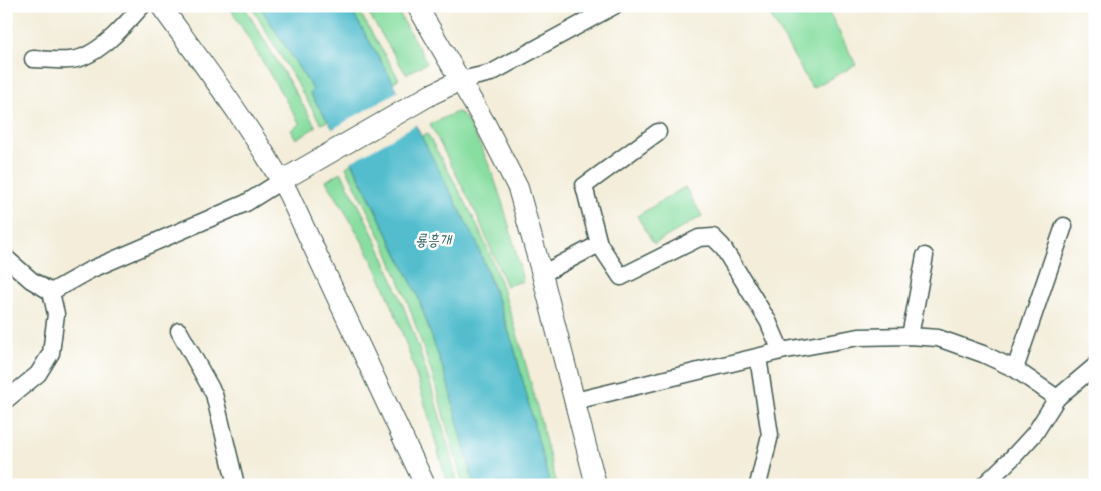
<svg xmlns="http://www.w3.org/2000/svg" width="1101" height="491" font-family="Sriracha,'Poor Story',sans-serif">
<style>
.green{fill:#88dea1;stroke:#548e6a}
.water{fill:#52bdcd;stroke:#387d80}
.pier{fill:#f3edd9}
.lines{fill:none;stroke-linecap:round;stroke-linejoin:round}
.minor-casing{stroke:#3f574d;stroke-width:19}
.tertiary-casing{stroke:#3f574d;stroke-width:22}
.minor{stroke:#fff;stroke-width:16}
.tertiary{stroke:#fff;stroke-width:20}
.labels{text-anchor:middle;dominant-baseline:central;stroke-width:5;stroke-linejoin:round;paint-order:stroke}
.water-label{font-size:15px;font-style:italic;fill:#2e6362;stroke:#fff}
</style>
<rect width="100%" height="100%" fill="#fff"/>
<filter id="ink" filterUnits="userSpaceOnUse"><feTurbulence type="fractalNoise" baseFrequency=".02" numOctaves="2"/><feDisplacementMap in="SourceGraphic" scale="10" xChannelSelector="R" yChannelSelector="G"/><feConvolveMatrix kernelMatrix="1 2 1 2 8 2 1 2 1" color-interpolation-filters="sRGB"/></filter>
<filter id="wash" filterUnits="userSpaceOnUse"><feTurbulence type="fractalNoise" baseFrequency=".0096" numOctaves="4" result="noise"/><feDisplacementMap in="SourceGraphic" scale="20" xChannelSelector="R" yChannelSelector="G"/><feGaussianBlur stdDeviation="1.12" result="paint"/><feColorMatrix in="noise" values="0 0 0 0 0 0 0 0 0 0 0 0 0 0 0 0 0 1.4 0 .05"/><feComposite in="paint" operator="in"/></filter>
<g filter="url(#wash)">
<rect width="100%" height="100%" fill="#f3edd9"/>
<g class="green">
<polygon points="229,6 244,6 316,127 296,139 291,130 300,124"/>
<polygon points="251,6 260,6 313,90 310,94 328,121 321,124"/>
<polygon points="349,6 356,6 399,79 393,82"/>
<polygon points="364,6 395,6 427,63 406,74"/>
<polygon points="765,6 826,6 856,65 812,88"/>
<path d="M 457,112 L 462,114 C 495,163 509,224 523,281 L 506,286 L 477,215 L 430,124 Z"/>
<path d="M 427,133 C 442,161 459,188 473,217 C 514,301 533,395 557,485 L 550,485 L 514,347 L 502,311 L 476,241 L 421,137 Z"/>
<polygon points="352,163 417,294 447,381 474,485 463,485 433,377 408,303 386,248 346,167"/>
<path d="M 341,172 C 350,190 361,208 369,226 C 408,307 437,398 458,485 L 447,485 C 430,419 411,351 385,288 C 369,251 348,215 326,181 Z"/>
<polygon points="685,187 702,216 654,244 637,216"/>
</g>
<polygon class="water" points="260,6 349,6 393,82 476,241 514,347 550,485 474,485 447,381 417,294 355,167 333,129 310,93 313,90"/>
<polygon class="pier" points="400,90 417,124 349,163 331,130"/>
</g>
<g filter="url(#ink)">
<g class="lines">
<defs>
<g id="minor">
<path d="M 33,59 C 49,59 68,63 83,57 C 107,47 125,24 142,6"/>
<polyline points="461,80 491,73 614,6"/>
<polyline points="658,132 584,186 599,244 621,277 699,238 713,237 722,246 768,321 781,351"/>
<polyline points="6,258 31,280 51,292"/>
<polyline points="542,274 599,244"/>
<polyline points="179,331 214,394 236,485"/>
<polyline points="910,336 925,256"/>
<polyline points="758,357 770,435 758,485"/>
<polyline points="1015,369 1064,226"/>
<polyline points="6,400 38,374 51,353 56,314 51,292 90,270 246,203 281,181"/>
<polyline points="575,401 781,351 859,337 910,336 938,338 983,354 1015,369 1057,398 1095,366"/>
<polyline points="984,485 1013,457 1035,433 1057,398"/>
</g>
<g id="tertiary">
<path d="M 161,6 C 205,67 251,127 288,193 L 425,485"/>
<polyline points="417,6 486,125 518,188 542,274 596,485"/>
<polyline points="281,181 432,94 461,80"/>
</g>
</defs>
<use href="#minor" class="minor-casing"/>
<use href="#tertiary" class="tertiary-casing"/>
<use href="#minor" class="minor"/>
<use href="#tertiary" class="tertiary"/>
</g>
</g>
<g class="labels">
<g class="water-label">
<text x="433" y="240">룡흥개</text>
</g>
</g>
<rect width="1101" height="491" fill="none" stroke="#fff" stroke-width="25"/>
</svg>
